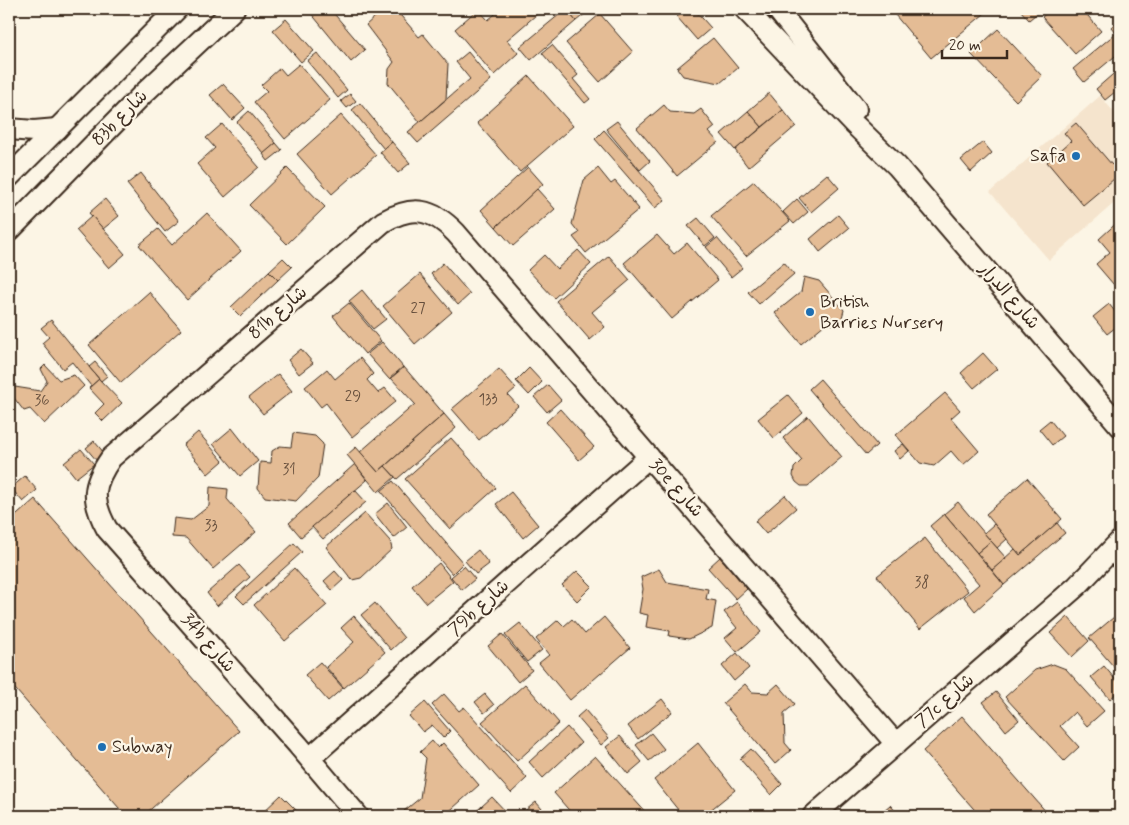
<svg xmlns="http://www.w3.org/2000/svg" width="1129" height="825" font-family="Mynerve,'Playpen Sans Arabic',sans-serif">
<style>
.built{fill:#f5e4cd}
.building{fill:#e4bc95;stroke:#3b2a1e}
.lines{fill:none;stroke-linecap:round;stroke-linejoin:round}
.street-casing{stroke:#3b2a1e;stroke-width:24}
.street{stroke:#fcf5e5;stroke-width:20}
.poi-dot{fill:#1f6fb2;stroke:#fcf5e5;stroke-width:2}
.labels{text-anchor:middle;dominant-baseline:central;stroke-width:4.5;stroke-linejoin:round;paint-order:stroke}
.number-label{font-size:15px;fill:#654e3c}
.street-label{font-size:18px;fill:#3b2a1e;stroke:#fcf5e5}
.poi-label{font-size:18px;fill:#3b2a1e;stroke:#fcf5e5;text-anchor:start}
</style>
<rect width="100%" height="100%" fill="#fcf5e5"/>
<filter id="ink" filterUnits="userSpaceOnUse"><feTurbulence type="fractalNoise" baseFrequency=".02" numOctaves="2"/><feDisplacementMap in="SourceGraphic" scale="10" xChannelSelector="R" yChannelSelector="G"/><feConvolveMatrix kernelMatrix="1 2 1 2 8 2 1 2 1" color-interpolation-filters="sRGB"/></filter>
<g filter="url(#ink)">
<polygon class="built" points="1100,96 1120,119 1120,198 1049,260 990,192"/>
<g class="building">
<polygon points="85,9 97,9 90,15"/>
<polygon points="314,9 330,9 365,50 351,62 310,12"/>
<polygon points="370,9 384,9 376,16"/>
<polygon points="384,9 395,9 419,37 423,34 448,64 446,99 420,122 388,83 389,69 394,62 366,25"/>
<polygon points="478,9 488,20 501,9 543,9 507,40 518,53 494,75 455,29"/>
<polygon points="566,9 576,21 531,60 520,47"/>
<polygon points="566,9 591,9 576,21"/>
<polygon points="686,9 694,9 711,28 697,40 677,17"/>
<polygon points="890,9 990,9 931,58"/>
<polygon points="1021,9 1042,9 1029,20 1020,10"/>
<polygon points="1051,9 1082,9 1101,31 1075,54 1042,17"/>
<polygon points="600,14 633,52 600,82 566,43"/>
<polygon points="286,19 314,51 301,62 273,30"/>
<polygon points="1120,19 1120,52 1084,82 1073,69 1116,33 1111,27"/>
<polygon points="998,29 1042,76 1016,101 971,54"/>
<polygon points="713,38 738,68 720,83 683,76 677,68"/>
<polygon points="552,45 578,75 573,79 590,99 585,103 542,53"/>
<polygon points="468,52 491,80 418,143 408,132 470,79 456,62"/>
<polygon points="317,53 347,90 338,98 307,61"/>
<polygon points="299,64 330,100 285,139 254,102 267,91 261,85 280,68 286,75"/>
<polygon points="1120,68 1120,88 1105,100 1096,89"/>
<polygon points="529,76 573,126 520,172 477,123"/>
<polygon points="223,84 245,108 232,120 210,95"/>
<polygon points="769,93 783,110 762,127 748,111"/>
<polygon points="350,94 356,101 347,108 341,101"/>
<polygon points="360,103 392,142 384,149 352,110"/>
<polygon points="664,105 670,112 694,114 701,109 715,127 709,132 718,142 677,176 637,128"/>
<polygon points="783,110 796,126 748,167 735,150"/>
<polygon points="249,111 276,143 264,154 237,122"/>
<polygon points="748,111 762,127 735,150 721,134"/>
<polygon points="341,115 376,155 332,194 297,154"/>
<polygon points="617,121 650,161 640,170 606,129"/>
<polygon points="1076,123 1112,165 1118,159 1120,161 1120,174 1083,205 1047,162 1071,141 1064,133"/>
<polygon points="222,124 259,167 225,197 197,164 215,148 206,138"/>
<polygon points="604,130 665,200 655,208 595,139"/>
<polygon points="392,142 410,163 398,173 380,152"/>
<polygon points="983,142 992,153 971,172 961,160"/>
<polygon points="276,143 282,150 268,161 263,154"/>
<polygon points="528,167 543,184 496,227 481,210"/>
<polygon points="287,168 325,207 287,244 249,205"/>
<polygon points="598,168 611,184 615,181 639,209 586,253 573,237 579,233 572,224 584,180"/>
<polygon points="141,173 179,221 165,232 127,184"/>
<polygon points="827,174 839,188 811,212 799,198"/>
<polygon points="754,181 790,221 746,256 711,216"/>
<polygon points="537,189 555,209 513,246 496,227"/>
<polygon points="105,199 119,216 103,229 89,213"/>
<polygon points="797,199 808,212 794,224 783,212"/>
<polygon points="207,213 241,251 187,300 139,245 158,229 172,245"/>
<polygon points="838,215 849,228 820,252 810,239"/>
<polygon points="92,216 125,254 109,268 76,230"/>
<polygon points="698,218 715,238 705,246 688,226"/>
<polygon points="1120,220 1120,292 1096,264 1110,252 1099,239"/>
<polygon points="657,235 674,254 687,243 718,280 672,319 624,263"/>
<polygon points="717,238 742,268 731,277 706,247"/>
<polygon points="578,250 591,264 554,298 528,270 544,255 557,269"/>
<polygon points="609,256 630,280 592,312 605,327 590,340 556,301"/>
<polygon points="283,258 292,267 278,280 269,271"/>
<polygon points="784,262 794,274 759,304 748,292"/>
<polygon points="443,263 470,294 458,305 431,274"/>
<polygon points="269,271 278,280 240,316 231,307"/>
<polygon points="420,274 452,312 415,344 383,306"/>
<polygon points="804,277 819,281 844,310 840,325 825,324 801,344 775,313 801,292"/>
<polygon points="362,290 386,319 373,329 349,301"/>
<polygon points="149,292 181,330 121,383 89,345"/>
<polygon points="349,303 381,341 365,354 333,316"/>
<polygon points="1109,304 1120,318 1120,324 1107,334 1093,317"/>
<polygon points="51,320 99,379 91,386 72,362 63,369 42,343 49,337 41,328"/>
<polygon points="382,342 403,367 389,379 367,354"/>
<polygon points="301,349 313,363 299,374 288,360"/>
<polygon points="983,353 997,369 974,388 961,373"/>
<polygon points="360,358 373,374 367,380 378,393 385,388 396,401 352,437 326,403 321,407 305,387 327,369 335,379"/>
<polygon points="95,362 107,376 101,381 89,367"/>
<polygon points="45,365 59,380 74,375 84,386 44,424 30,409 24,411 11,394 15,387 40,391 47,381 41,369"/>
<polygon points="404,367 444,414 378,472 360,452 415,404 391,378"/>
<polygon points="529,368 542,382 529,395 516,381"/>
<polygon points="499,369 516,388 508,395 518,406 479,440 452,409"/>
<polygon points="278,374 292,391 263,414 249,397"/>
<polygon points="99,379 122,403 103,421 95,413 104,404 89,388"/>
<polygon points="820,379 877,445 866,455 809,389"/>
<polygon points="548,385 561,400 547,412 534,397"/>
<polygon points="945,393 960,410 951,418 979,451 963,465 951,451 934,466 920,463 896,435"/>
<polygon points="788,395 803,413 774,438 758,419"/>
<polygon points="560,409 594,447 579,460 546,422"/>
<polygon points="444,414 456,428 397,479 385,466"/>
<polygon points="808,416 842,457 808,486 801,486 796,482 793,476 794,468 802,460 783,438"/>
<polygon points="1050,420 1063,436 1052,445 1039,429"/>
<polygon points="232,428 258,461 240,476 213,444"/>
<polygon points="198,432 223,461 208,474 183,445"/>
<polygon points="293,433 315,436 323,444 318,478 296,501 265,497 258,488 260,462 271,463 272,451 280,446 291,447"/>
<polygon points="451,438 496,488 450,529 405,479"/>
<polygon points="94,441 105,454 97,461 86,448"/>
<polygon points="903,444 909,451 900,459 894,451"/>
<polygon points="356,447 378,472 385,466 395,477 378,492 347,455"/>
<polygon points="81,449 94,464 76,478 64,463"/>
<polygon points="355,464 367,480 301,537 289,523"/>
<polygon points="25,476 37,490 23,502 11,488"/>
<polygon points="1027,478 1062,519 1020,555 986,514"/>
<polygon points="393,481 463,563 452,574 381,491"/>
<polygon points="210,487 228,489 227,499 256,532 213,569 186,538 172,537 174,518 191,520 209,506"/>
<polygon points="355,490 366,502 323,539 312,527"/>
<polygon points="511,492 538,525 523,538 496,504"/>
<polygon points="785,495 796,508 766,534 755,521"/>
<polygon points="35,499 239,731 143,816 126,816 9,682 9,522"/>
<polygon points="958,502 991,541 977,553 944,514"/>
<polygon points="388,503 407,527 394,538 375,514"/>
<polygon points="365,513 390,541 392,549 361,578 352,580 326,547"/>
<polygon points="944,514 1004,585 975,611 964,597 979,584 930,526"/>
<polygon points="1057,523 1065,533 1004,585 992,570 1015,549 1020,555"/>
<polygon points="994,524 1007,539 997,548 984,533"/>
<polygon points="925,538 968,591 920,629 877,576"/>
<polygon points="991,541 1006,558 992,570 977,553"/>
<polygon points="294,543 302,552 244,604 236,596"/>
<polygon points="478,550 489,564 476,574 465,561"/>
<polygon points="720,557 747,589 736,599 708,568"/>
<polygon points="439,563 453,581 426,603 412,586"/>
<polygon points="239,565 250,577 217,606 207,593"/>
<polygon points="464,566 475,579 462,590 451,577"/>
<polygon points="294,568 327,605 285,641 254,605"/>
<polygon points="659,569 667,582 708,589 706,599 716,601 712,628 689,639 669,636 670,631 646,627 648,615 639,613 643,589 641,577"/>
<polygon points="335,571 343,580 332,590 324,581"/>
<polygon points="577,571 592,586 577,601 562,585"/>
<polygon points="737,602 761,632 737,652 725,638 737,628 724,612"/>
<polygon points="375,603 404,638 391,650 361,615"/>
<polygon points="1120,612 1120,674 1089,638"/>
<polygon points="354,616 385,652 344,688 326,667 354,642 341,628"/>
<polygon points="604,617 630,648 570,700 539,663 549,655 536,639 558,620 564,626 572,619 585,634"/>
<polygon points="1068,617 1089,641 1072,657 1050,633"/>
<polygon points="520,623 542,650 527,662 505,635"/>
<polygon points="502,634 532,670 518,682 488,646"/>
<polygon points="737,653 749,668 734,681 722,666"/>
<polygon points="320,662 343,688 328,701 305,675"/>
<polygon points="1053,664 1066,669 1104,711 1087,726 1075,712 1060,726 1079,747 1064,761 1005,697 1035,670"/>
<polygon points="1104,666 1120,685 1120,690 1110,699 1091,677"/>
<polygon points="525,684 559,723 517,761 482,722"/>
<polygon points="745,684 752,692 768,693 778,684 795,704 784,713 785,743 791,750 775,764 723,703"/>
<polygon points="996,692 1019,720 1006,731 983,702"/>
<polygon points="444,694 459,711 464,707 527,778 511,793 432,705"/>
<polygon points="485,694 494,705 484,713 475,702"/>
<polygon points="662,699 672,712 638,739 628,726"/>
<polygon points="425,702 450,731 443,738 432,725 423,732 409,716"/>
<polygon points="585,710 609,738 601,745 577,717"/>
<polygon points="962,716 1048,814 1045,816 980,816 923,751"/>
<polygon points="567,727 581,743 543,778 529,762"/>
<polygon points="651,733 664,749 649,761 636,745"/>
<polygon points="620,736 642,762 628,774 606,747"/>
<polygon points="432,741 438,748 443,743 479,785 444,816 433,816 431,814 428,816 408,816 404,811 420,798 426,758 420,752"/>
<polygon points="698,743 735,790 703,816 683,816 654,780"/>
<polygon points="751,749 782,784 771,795 740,759"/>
<polygon points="595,756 649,816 574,816 554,793"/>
<polygon points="281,795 302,816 259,816"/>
<polygon points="492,797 510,816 471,816"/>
<polygon points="536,802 548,816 531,816 526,810"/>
<polygon points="890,805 900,816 877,816"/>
<polygon points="526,810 531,816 519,816"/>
</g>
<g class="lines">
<defs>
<g id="street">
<polyline points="745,9 855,125 897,166 1120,426"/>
<polyline points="777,9 856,109"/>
<polyline points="9,129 34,131 57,129"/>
<polyline points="9,177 177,9"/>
<polyline points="9,231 142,95 234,9"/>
<polyline points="310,758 649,457"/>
<path d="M 358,816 L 298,745 L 107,529 C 91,500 92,485 111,458 L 383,222 C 413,205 432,208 456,233 L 896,744"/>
<polyline points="813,816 1077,586 1120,541"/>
</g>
</defs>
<use href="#street" class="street-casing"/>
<use href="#street" class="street"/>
</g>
</g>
<g class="poi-dot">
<circle cx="1076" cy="156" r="5"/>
<circle cx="810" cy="312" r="5"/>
<circle cx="102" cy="747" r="5"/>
</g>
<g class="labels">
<g class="number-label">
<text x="418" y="309">27</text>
<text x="353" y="397">29</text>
<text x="488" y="400">133</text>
<text x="42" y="401">36</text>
<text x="289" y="470">31</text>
<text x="211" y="526">33</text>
<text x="922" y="583">38</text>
</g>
<g class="street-label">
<text transform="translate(120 118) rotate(-45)">83b شارع</text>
<text transform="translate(1009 296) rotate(49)">شارع الدرار</text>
<text transform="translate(278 313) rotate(-41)">81b شارع</text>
<text transform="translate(676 488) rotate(49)">30e شارع</text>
<text transform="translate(479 608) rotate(-42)">79b شارع</text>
<text transform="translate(208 643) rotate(49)">34b شارع</text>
<text transform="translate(945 701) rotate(-41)">77c شارع</text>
</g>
<g class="poi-label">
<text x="1066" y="156" text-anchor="end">Safa</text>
<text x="820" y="302">British<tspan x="820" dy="21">Barries Nursery</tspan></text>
<text x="112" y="747">Subway</text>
</g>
</g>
<rect width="1129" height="825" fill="none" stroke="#fcf5e5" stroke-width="30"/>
<rect x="15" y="15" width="1099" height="795" fill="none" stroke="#3b2a1e" stroke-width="2" filter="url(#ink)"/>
<path d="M942 50v8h65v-8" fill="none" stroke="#3b2a1e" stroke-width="2.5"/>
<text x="949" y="50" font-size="15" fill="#3b2a1e" stroke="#fcf5e5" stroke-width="4" paint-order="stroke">20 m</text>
</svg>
